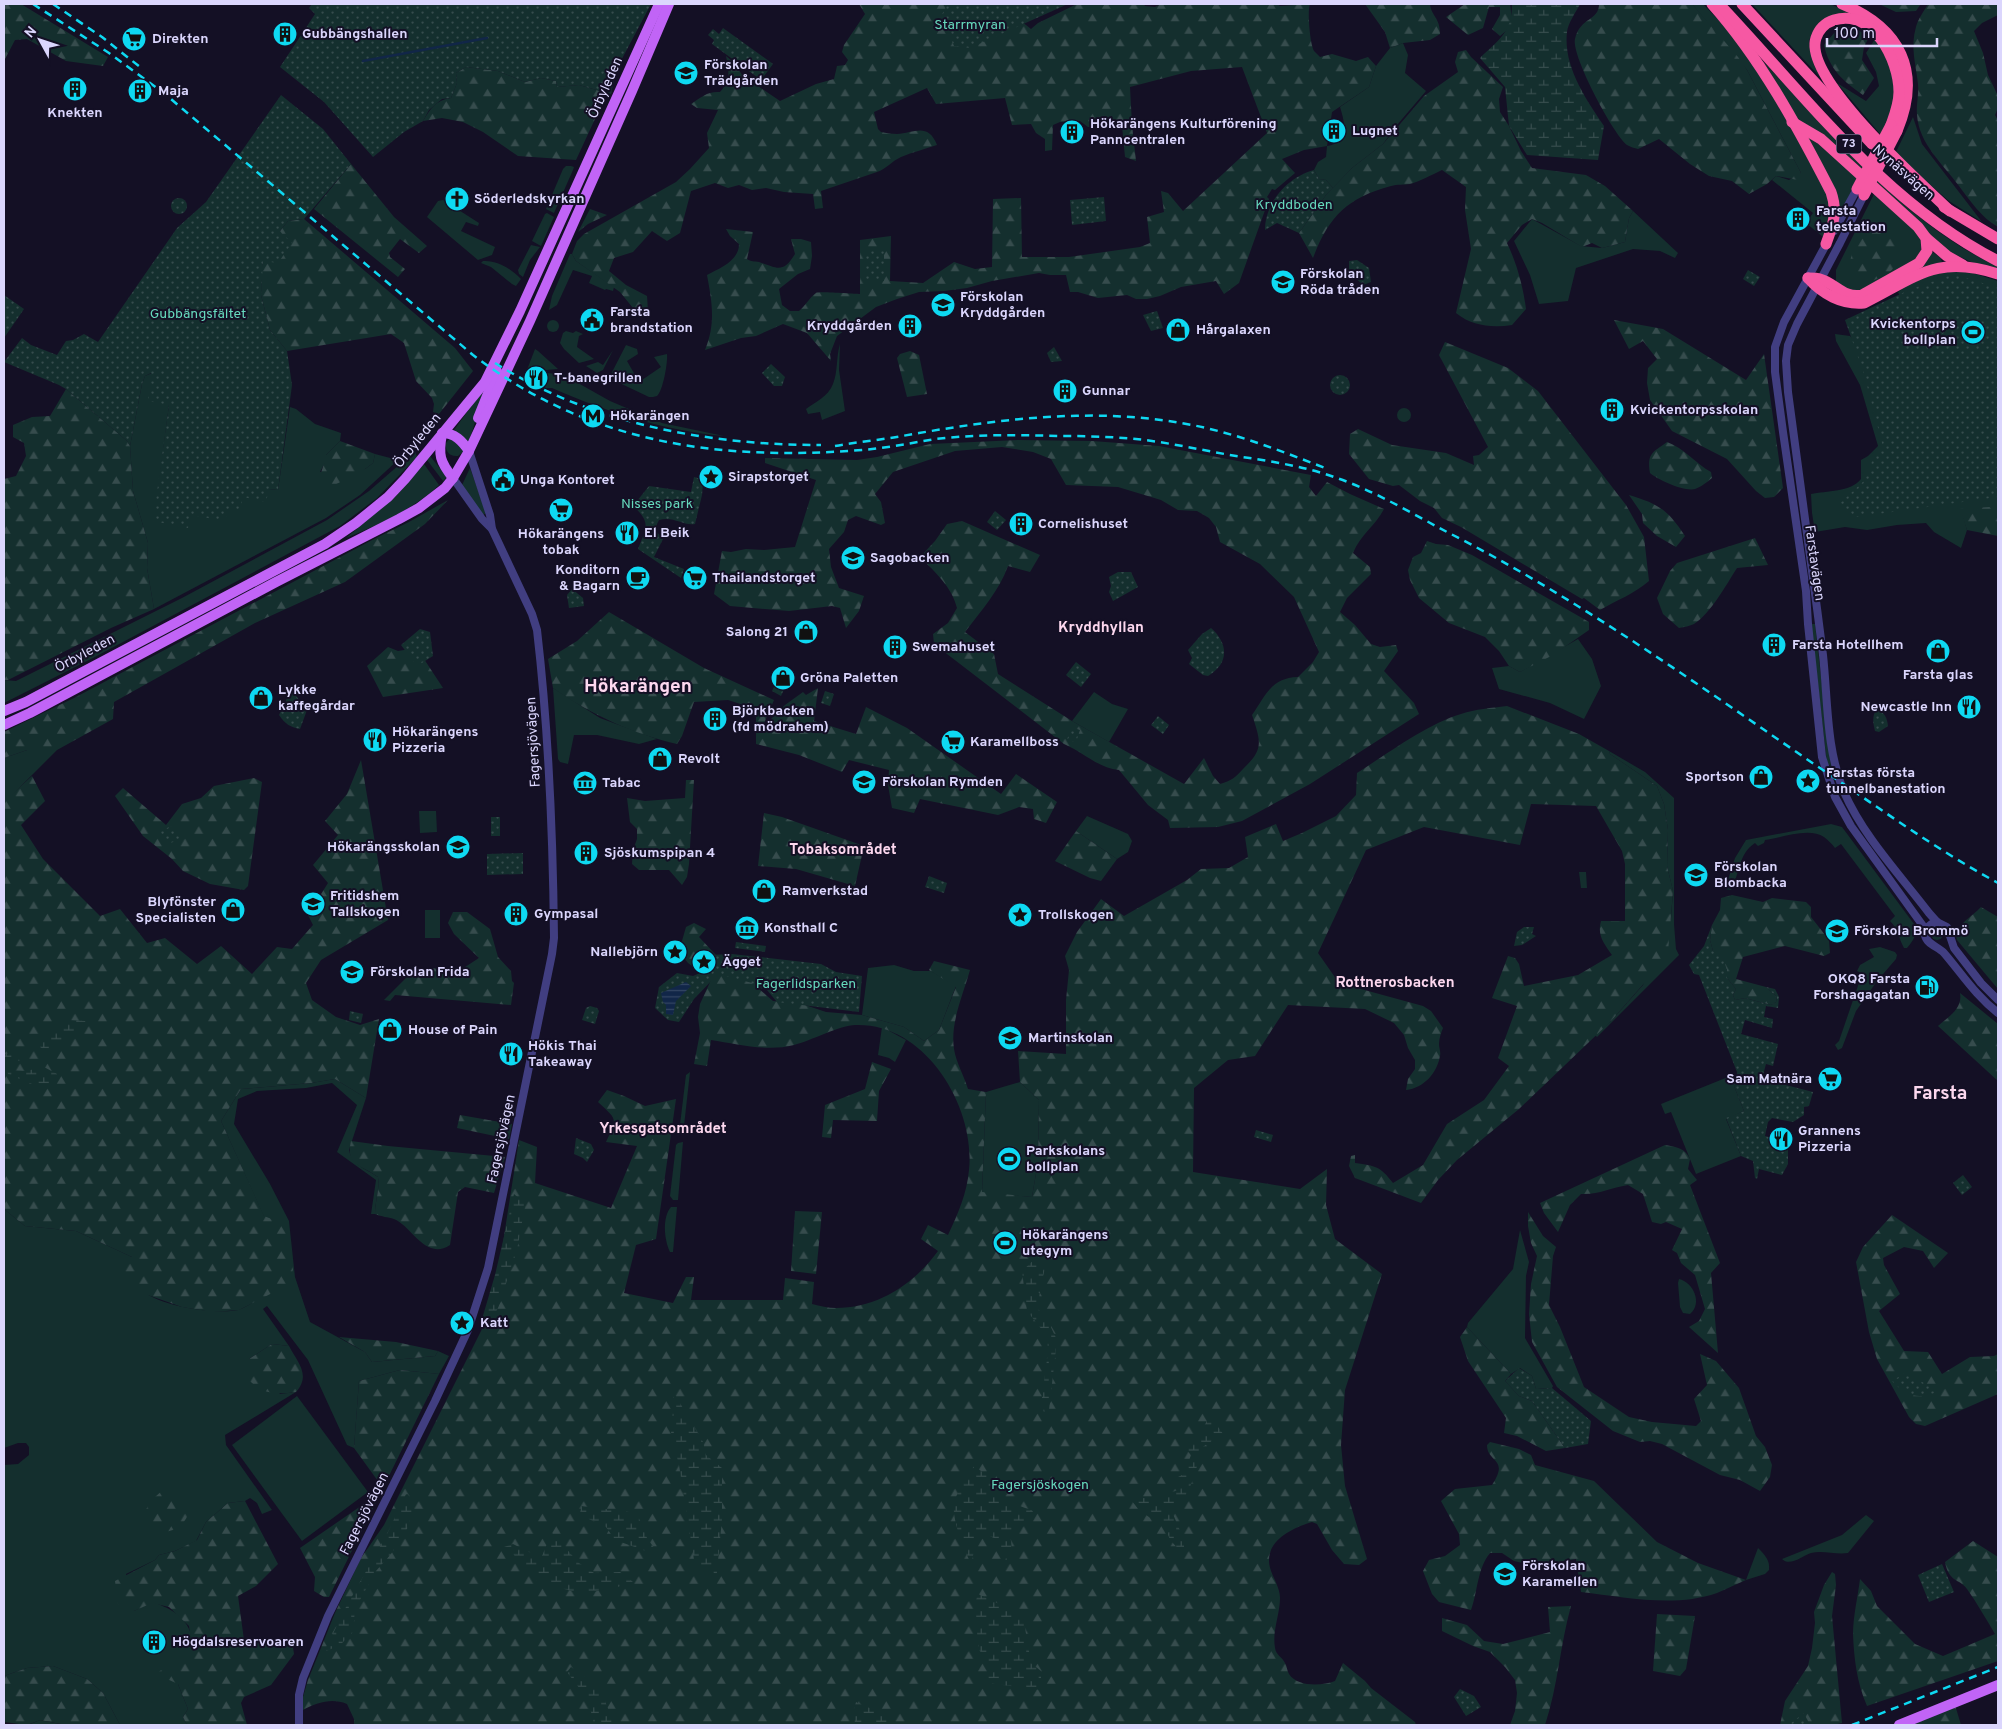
<svg xmlns="http://www.w3.org/2000/svg" width="2002" height="1729" font-family="Overpass,sans-serif">
<style>
.grass{fill:#142f2e}
.forest{fill:url(#forest-firs)}
.wetland{fill:url(#wetland-marsh)}
.park{fill:url(#park-dots)}
.water{fill:url(#water-rules)}
.lines{fill:none;stroke-linecap:round;stroke-linejoin:round}
.stream{stroke:#112648;stroke-width:2.5}
.minor{stroke:#413e81;stroke-width:8}
.major{stroke:#c164f6;stroke-width:10}
.highway{stroke:#f658a3;stroke-width:11}
.rail{stroke:#0ed9f2;stroke-width:2.5;stroke-dasharray:8 6;stroke-linecap:butt}
.highway-bridge{stroke:#f658a3;stroke-width:11}
.labels{text-anchor:middle;dominant-baseline:central;stroke-width:4;stroke-linejoin:round;paint-order:stroke}
.shield{fill:#141025;stroke:#9f9bbc;stroke-width:1}
.shield-label{font-size:12px;font-weight:bold;fill:#dbd6fd}
.park-label{font-size:14px;fill:#66d9bd;stroke:#141025}
.poi-label{font-size:14px;font-weight:bold;fill:#dbd6fd;stroke:#141025;text-anchor:start}
.street-label{font-size:14px;fill:#dbd6fd;stroke:#141025}
.neighbourhood-label{font-size:15px;font-weight:bold;fill:#fdd8ef;stroke:#141025}
.district-label{font-size:19px;font-weight:bold;fill:#fdd8ef;stroke:#141025}
</style>
<defs>
<pattern id="forest-firs" width="22" height="20" patternUnits="userSpaceOnUse" patternTransform="scale(1.25)"><rect width="22" height="20" fill="#142f2e"/><path d="M5 1l3.5 6h-7zM16 11l3.5 6h-7z" fill="#364c4d"/></pattern>
<pattern id="wetland-marsh" width="20" height="14" patternUnits="userSpaceOnUse" patternTransform="scale(1.25)"><rect width="20" height="14" fill="#142f2e"/><path d="M1 5h8M5 5V1M11 12h8M15 12V8" fill="none" stroke="#364c4d"/></pattern>
<pattern id="park-dots" width="8" height="8" patternUnits="userSpaceOnUse" patternTransform="scale(1.25)"><rect width="8" height="8" fill="#142f2e"/><path d="M2 2h.1M6 6h.1" fill="none" stroke="#364c4d" stroke-width="1.8" stroke-linecap="round"/></pattern>
<pattern id="water-rules" width="6" height="5" patternUnits="userSpaceOnUse" patternTransform="scale(1.25)"><rect width="6" height="5" fill="#112648"/><path d="M0 2.5h6" fill="none" stroke="#334563"/></pattern>
</defs>
<rect width="100%" height="100%" fill="#141025"/>
<g class="grass">
<polygon points="1692,4 1703,4 1740,42 1755,64 1826,191 1833,210 1823,237 1806,223 1813,213 1772,180 1776,176 1789,180 1801,173 1747,70"/>
<path d="M 1752,4 L 1830,4 L 1863,18 C 1831,10 1828,14 1809,40 L 1814,65 L 1820,77 Z"/>
<path d="M 1875,39 C 1880,49 1889,59 1892,70 C 1900,94 1890,114 1881,135 L 1837,83 L 1866,101 L 1879,86 L 1876,72 L 1866,53 Z"/>
<path d="M 1403,43 L 1408,55 L 1405,73 L 1426,91 L 1397,125 L 1383,144 L 1352,168 L 1333,188 L 1326,180 L 1319,179 L 1314,170 L 1318,162 L 1326,157 L 1327,146 C 1350,143 1345,123 1340,107 L 1369,87 L 1376,66 L 1390,48 Z"/>
<path d="M 1762,60 C 1833,134 1903,222 1998,267 L 1998,271 L 1971,262 L 1942,248 L 1795,116 Z"/>
<polygon points="1913,117 1922,144 1982,222 1949,201 1895,154"/>
<polygon points="1803,133 1809,134 1860,179 1842,213"/>
<polygon points="566,166 571,166 574,167 573,170 554,213 546,209 563,169"/>
<polygon points="1875,192 1914,228 1922,241 1921,251 1917,260 1863,291 1850,290 1836,282 1836,270"/>
<polygon points="443,200 479,223 478,226 466,222 461,231 495,247 492,255 478,260 427,217 438,201"/>
<polygon points="1633,211 1678,253 1675,258 1660,251 1633,249 1576,268 1568,301 1539,304 1530,275 1514,241 1532,219 1581,246 1602,248 1625,242 1629,218"/>
<polygon points="547,213 554,217 541,246 532,241 545,214"/>
<polygon points="531,245 540,247 530,260 523,277 519,274 518,270"/>
<polygon points="1931,251 1941,258 1942,263 1918,269"/>
<polygon points="570,254 572,254 576,261 614,287 613,291 606,289 605,290 589,283 592,276 573,270 557,305 549,310 552,296"/>
<path d="M 483,261 C 498,260 511,269 521,279 L 516,286 L 512,284 L 491,267 L 481,263 Z"/>
<path d="M 1963,270 L 1998,281 L 1998,515 L 1961,509 L 1967,530 L 1961,548 L 1934,532 L 1926,523 L 1897,525 L 1867,530 L 1845,527 L 1815,532 L 1812,513 L 1811,494 C 1826,491 1851,492 1861,479 L 1861,460 L 1868,456 L 1878,446 L 1860,385 L 1836,341 L 1835,334 L 1850,336 L 1856,343 L 1906,312 L 1898,292 C 1922,273 1933,273 1963,270 Z"/>
<circle cx="553" cy="326" r="6"/>
<polygon points="566,331 573,333 576,331 583,334 579,336 577,347 594,359 579,363 564,349 560,343 563,333"/>
<path d="M 840,344 L 839,370 L 845,411 L 822,420 L 820,412 L 808,414 L 806,409 C 815,402 828,397 833,384 C 838,372 836,357 840,344 Z"/>
<path d="M 626,345 L 637,349 L 638,354 L 627,361 L 639,382 L 661,367 L 654,357 L 667,354 C 668,362 663,391 657,396 C 654,397 652,397 649,397 L 609,378 Z"/>
<polygon points="535,349 538,351 558,369 534,371 527,375 525,375"/>
<polygon points="613,350 603,370 597,373 586,366 598,362 603,365"/>
<polygon points="152,373 169,405 154,521 228,508 243,497 269,489 278,490 290,407 296,409 315,424 341,433 340,441 326,455 326,461 320,472 365,469 373,463 375,454 398,460 360,495 326,518 154,609 147,568 148,543 133,491 130,446 142,384 145,376"/>
<path d="M 544,373 L 562,374 L 610,401 L 662,423 L 724,436 C 665,431 607,412 552,388 L 546,388 L 538,383 Z"/>
<path d="M 484,389 C 478,406 476,425 468,442 L 454,430 Z"/>
<circle cx="1404" cy="415" r="7"/>
<path d="M 450,438 L 463,448 L 463,452 L 458,456 C 449,457 445,451 446,443 Z"/>
<polygon points="415,451 417,457 377,498 340,526 93,658 4,703 4,680 16,681 182,598 327,520 369,491"/>
<polygon points="430,456 447,477 443,481 427,460"/>
<path d="M 424,464 L 439,485 C 414,509 378,525 346,538 L 395,497 Z"/>
<polygon points="470,468 486,513 483,515 462,485"/>
<polygon points="1811,624 1815,624 1831,766 1827,764"/>
<polygon points="1578,639 1592,659 1601,686 1584,719 1550,703 1499,689 1492,668 1509,666 1520,672"/>
<polygon points="553,688 600,718 657,739 639,744 597,735 574,735 568,764 560,762 558,759"/>
<polygon points="1094,692 1112,704 1128,709 1109,742 1072,721"/>
<polygon points="27,750 57,750 9,798 4,797 4,758"/>
<polygon points="1609,751 1645,772 1674,798 1674,924 1676,949 1679,955 1597,1037 1595,1035 1611,1021 1643,985 1671,918 1673,891 1667,866 1668,830 1664,804 1657,786 1610,754"/>
<polygon points="419,811 436,811 437,832 420,833"/>
<polygon points="1087,816 1128,834 1132,841 1128,852 1117,859 1076,831"/>
<path d="M 1831,824 L 1842,827 L 1914,924 C 1919,933 1913,941 1907,948 L 1904,948 C 1898,937 1899,930 1890,921 L 1895,916 L 1841,844 L 1835,848 C 1832,844 1828,840 1824,837 C 1809,827 1781,838 1765,840 L 1764,843 L 1758,846 L 1755,843 C 1738,854 1740,874 1731,890 L 1725,889 L 1735,858 L 1746,840 Z"/>
<polygon points="1579,872 1586,872 1587,888 1581,888"/>
<rect x="425" y="910" width="15" height="28"/>
<circle cx="1937" cy="934" r="6"/>
<polygon points="1880,947 1895,952 1897,955 1896,959 1877,981 1856,1011 1842,1048 1838,1050 1835,1045 1839,1041 1861,977 1861,973 1857,971 1860,965 1874,957 1869,949"/>
<polygon points="894,965 914,971 931,971 956,986 939,1030 924,1041 904,1027 862,1015 868,968"/>
<polygon points="882,1027 906,1040 895,1062 889,1058 878,1055"/>
<polygon points="690,1072 683,1135 681,1135 679,1133 686,1075"/>
<polygon points="1733,1075 1736,1085 1734,1086 1744,1111 1726,1119 1741,1156 1696,1174 1671,1112 1665,1114 1661,1104"/>
<path d="M 335,1079 L 366,1098 L 349,1150 C 353,1167 366,1168 378,1177 C 380,1189 375,1201 375,1214 L 371,1214 L 376,1180 L 337,1152 L 357,1105 L 332,1083 L 306,1088 L 257,1091 L 238,1099 L 234,1124 L 270,1184 L 289,1221 L 295,1277 L 310,1322 L 365,1352 L 372,1362 L 435,1356 L 438,1351 L 449,1356 L 439,1374 L 400,1370 L 359,1381 L 354,1448 L 347,1445 L 308,1360 L 267,1306 L 263,1309 L 289,1346 L 272,1344 L 249,1359 L 280,1394 L 296,1392 L 225,1435 L 226,1445 L 272,1510 L 262,1514 L 257,1503 L 250,1498 L 245,1501 L 228,1503 L 206,1522 L 196,1541 L 175,1551 L 159,1555 L 155,1560 L 126,1574 L 134,1611 L 152,1602 C 174,1609 193,1621 192,1646 C 191,1657 182,1672 178,1684 L 188,1709 L 183,1717 L 187,1725 L 120,1725 L 103,1693 L 87,1679 L 53,1666 L 27,1668 L 4,1676 L 4,1465 L 18,1464 L 29,1455 L 29,1447 L 26,1443 L 18,1443 L 4,1448 L 4,1209 L 25,1226 L 76,1231 L 132,1257 C 134,1266 134,1280 139,1287 C 153,1306 216,1315 238,1310 C 244,1308 250,1304 255,1301 L 264,1217 L 221,1121 L 241,1089 L 311,1083 Z"/>
<polygon points="1020,1082 1039,1100 1038,1162 1032,1197 982,1193 986,1092"/>
<polygon points="683,1142 678,1200 673,1200 670,1196 676,1145 678,1143"/>
<path d="M 671,1207 L 677,1207 L 673,1252 L 670,1252 C 664,1240 662,1217 671,1207 Z"/>
<polygon points="1520,1230 1529,1262 1526,1276 1525,1338 1553,1386 1552,1388 1536,1389 1532,1376 1520,1368 1511,1374 1467,1327 1468,1323 1513,1269"/>
<path d="M 1679,1279 C 1693,1282 1703,1303 1690,1314 L 1683,1313 L 1680,1307 L 1678,1283 Z"/>
<polygon points="297,1396 368,1492 302,1541 232,1445"/>
<path d="M 1866,1515 L 1874,1521 L 1848,1553 C 1836,1555 1823,1550 1811,1553 C 1802,1556 1790,1567 1782,1559 L 1842,1535 Z"/>
<path d="M 1758,1548 C 1765,1555 1770,1560 1769,1570 L 1765,1574 L 1746,1580 Z"/>
<polygon points="40,1720 65,1725 66,1725 28,1725"/>
</g>
<g class="forest">
<polygon points="4,4 21,4 108,57 103,66 66,61 27,39 15,40 4,61"/>
<path d="M 859,4 L 1000,4 L 1031,29 L 1038,23 L 1077,4 L 1144,4 L 1145,6 L 1155,7 L 1161,4 L 1277,4 L 1280,6 L 1310,4 C 1307,11 1310,44 1314,51 C 1316,53 1318,55 1320,57 L 1332,54 L 1356,61 L 1368,57 L 1376,66 L 1369,87 L 1332,112 L 1327,146 L 1304,150 L 1282,159 L 1295,173 L 1275,190 L 1272,189 L 1267,197 L 1269,199 L 1239,283 L 1224,294 L 1216,281 L 1181,287 L 1160,296 L 1147,299 L 1136,299 L 1127,295 L 1098,298 L 1078,292 L 1070,292 L 1066,275 L 1050,275 L 1039,273 L 992,281 L 967,288 L 944,291 L 919,292 L 897,299 L 876,307 L 837,336 L 830,354 L 831,361 L 807,333 L 783,324 L 756,336 L 741,338 L 705,350 C 716,323 712,302 707,275 C 720,268 739,261 739,244 L 730,236 L 726,229 L 753,232 L 747,259 C 751,262 754,261 759,262 C 777,268 783,274 795,254 L 791,239 L 801,239 L 811,242 L 812,256 L 810,269 L 798,274 L 779,289 L 782,305 L 790,311 L 799,311 C 805,306 810,297 816,293 C 818,291 854,294 860,294 L 860,240 L 891,236 L 890,281 L 923,283 L 954,262 L 975,269 L 992,267 L 993,199 L 1021,198 L 1022,257 L 1069,257 L 1140,247 L 1150,243 L 1147,217 L 1164,212 L 1161,191 L 1168,193 L 1183,211 L 1267,133 L 1242,67 L 1191,71 L 1130,87 L 1132,125 L 1136,161 L 1125,157 L 1122,126 L 1088,127 L 1080,121 L 1060,122 L 1053,125 L 1052,150 L 1045,151 L 1045,139 L 1036,133 L 1031,124 L 1012,125 L 1005,98 L 936,104 L 927,88 L 874,112 L 878,129 L 881,132 C 886,133 892,134 897,134 C 914,133 928,122 937,145 C 925,149 913,152 901,157 C 892,161 886,169 877,172 L 821,191 L 823,208 L 815,209 L 813,194 L 784,192 L 766,188 L 752,190 L 739,185 L 728,188 L 715,183 L 691,191 L 680,233 L 667,241 L 652,231 L 633,252 L 614,258 L 609,271 L 626,285 L 647,296 L 648,312 L 637,313 L 620,292 L 576,261 L 572,254 L 577,241 L 584,234 L 676,182 L 690,169 L 709,148 L 707,133 L 718,110 L 697,108 L 691,104 C 701,97 708,91 720,92 C 731,80 729,71 726,56 L 732,61 L 746,80 L 752,82 L 780,101 L 816,84 L 834,79 L 837,66 L 845,65 L 848,60 L 842,52 L 844,45 L 865,14 Z"/>
<path d="M 1365,4 L 1430,4 C 1431,16 1440,17 1440,34 L 1430,40 L 1403,43 L 1390,48 L 1385,32 Z"/>
<path d="M 1465,4 L 1510,4 C 1512,18 1513,27 1500,36 L 1492,29 L 1500,15 L 1500,7 L 1489,7 L 1483,28 L 1468,35 L 1446,17 Z"/>
<path d="M 1599,4 L 1692,4 L 1738,57 L 1747,70 L 1801,173 L 1798,180 L 1776,176 L 1767,184 L 1749,194 L 1732,181 L 1709,176 L 1690,164 L 1659,139 L 1638,149 C 1635,148 1630,147 1627,145 C 1613,134 1571,55 1575,39 C 1580,17 1599,21 1599,4 Z"/>
<polygon points="1879,4 1925,4 1920,5 1916,11 1896,12"/>
<path d="M 1928,4 L 1998,4 L 1998,15 L 1982,23 L 1974,31 L 1983,53 L 1988,75 L 1998,96 L 1998,108 L 1995,115 L 1998,120 L 1998,227 C 1981,217 1971,202 1959,186 C 1943,164 1919,144 1917,115 C 1916,105 1919,94 1918,84 C 1916,65 1910,47 1916,27 C 1918,19 1924,11 1928,4 Z"/>
<path d="M 1840,26 C 1853,26 1860,29 1868,39 L 1864,47 L 1862,60 L 1874,78 L 1863,95 C 1844,82 1829,69 1824,45 Z"/>
<path d="M 1466,50 L 1471,57 L 1503,87 L 1499,99 L 1500,112 L 1509,126 L 1521,151 L 1532,168 L 1586,175 L 1605,186 L 1633,211 L 1629,218 L 1625,242 L 1602,248 L 1592,243 L 1582,247 L 1542,223 L 1532,219 L 1522,225 L 1507,243 C 1517,264 1523,286 1526,309 L 1512,325 C 1492,328 1472,326 1456,313 L 1471,249 L 1465,210 L 1466,187 L 1442,170 C 1431,175 1421,181 1410,184 C 1404,185 1397,184 1391,186 C 1347,198 1329,216 1313,258 L 1299,233 L 1326,195 L 1352,168 L 1383,144 L 1424,96 L 1458,72 L 1455,62 L 1458,52 Z"/>
<path d="M 466,67 L 498,71 L 525,82 L 541,78 L 556,81 L 557,87 L 579,85 L 607,93 L 576,160 L 518,156 L 483,132 L 463,122 L 442,118 L 423,121 C 430,109 436,100 451,98 L 457,83 L 456,73 Z"/>
<polygon points="351,164 394,217 427,246 419,253 400,239 389,253 390,257 405,269 398,277 314,209"/>
<polygon points="590,209 607,215 588,224 578,232"/>
<path d="M 1879,216 L 1896,230 C 1900,267 1901,269 1865,284 L 1850,262 L 1858,226 L 1875,225 Z"/>
<polygon points="304,219 455,348 473,371 439,414 433,412 434,404 432,398 416,381 404,343 391,334 287,351 270,330 261,295 262,267 265,250 288,221"/>
<polygon points="1614,320 1663,329 1746,380 1764,354 1783,488 1774,497 1765,498 1756,491 1727,459 1672,431 1650,400 1647,383 1648,368 1657,359 1643,341 1629,349"/>
<path d="M 1445,342 L 1508,368 L 1538,391 L 1626,505 L 1644,537 L 1649,581 C 1634,594 1617,600 1600,610 L 1584,598 L 1582,599 L 1461,527 L 1442,518 L 1434,508 L 1420,501 L 1399,485 L 1393,486 L 1369,479 L 1349,454 L 1350,434 L 1358,429 L 1392,445 L 1446,453 L 1474,465 L 1473,456 L 1479,455 L 1488,447 L 1439,355 Z"/>
<polygon points="910,351 919,355 927,394 907,397 897,358 900,354"/>
<polygon points="66,389 127,441 130,446 133,491 148,543 147,568 154,609 111,628 8,680 4,680 4,479 16,476 26,456 24,443 13,437 13,425 32,417 50,416"/>
<path d="M 1018,440 L 1092,441 L 1159,446 L 1311,475 L 1309,487 L 1316,496 L 1327,482 L 1350,494 L 1384,509 C 1375,526 1361,534 1353,553 L 1370,567 L 1371,574 L 1347,598 L 1340,612 L 1355,625 L 1371,644 L 1380,647 L 1396,645 L 1398,651 L 1384,671 L 1414,703 L 1419,714 L 1310,784 L 1242,821 L 1218,827 L 1170,828 L 1168,820 L 1148,805 L 1119,770 C 1098,768 1083,752 1064,744 L 934,644 L 933,634 L 948,623 L 957,608 C 952,587 935,572 920,557 L 935,541 L 947,524 L 962,521 L 1040,555 L 1030,572 L 1008,566 C 999,591 981,611 965,632 L 994,654 L 998,674 L 1072,721 L 1184,784 L 1204,758 L 1213,776 L 1220,784 C 1231,781 1236,777 1243,769 C 1264,749 1261,742 1252,715 C 1266,695 1271,678 1298,677 L 1313,662 L 1319,652 L 1294,597 L 1260,564 L 1220,542 L 1216,527 L 1209,518 L 1197,511 L 1178,510 L 1161,500 L 1118,487 L 1066,485 L 1051,459 L 1033,452 L 1002,447 L 955,451 L 893,472 L 875,494 L 881,502 L 885,523 L 881,525 L 856,516 L 848,520 L 844,532 L 829,549 L 831,567 L 839,588 L 864,596 L 859,611 L 846,628 L 840,608 L 832,606 L 789,611 L 730,606 L 714,594 L 722,551 L 731,552 L 746,549 L 764,550 L 795,547 L 816,480 L 765,463 L 765,458 L 857,460 L 877,457 L 930,444 Z"/>
<path d="M 340,441 L 375,454 L 373,463 L 365,469 L 347,479 L 332,486 L 321,483 C 319,470 325,467 326,455 Z"/>
<path d="M 1667,442 C 1684,448 1696,464 1711,472 L 1712,478 C 1707,482 1701,487 1695,489 C 1685,492 1658,480 1650,473 C 1647,453 1652,453 1667,442 Z"/>
<path d="M 1629,495 C 1659,504 1668,510 1685,536 L 1676,547 L 1657,536 L 1643,523 L 1642,514 Z"/>
<polygon points="448,500 425,524 345,582 255,623 114,702 113,719 57,750 27,750 4,758 4,732 74,698 376,538 409,522"/>
<polygon points="1990,507 1998,507 1998,536 1967,530 1960,509"/>
<path d="M 1755,538 L 1768,565 L 1737,568 C 1726,585 1711,613 1694,624 C 1690,626 1684,627 1679,628 L 1663,614 L 1657,598 L 1670,571 L 1677,563 Z"/>
<polygon points="1427,541 1436,544 1448,545 1472,555 1589,622 1589,630 1553,655 1520,672 1509,666 1499,651 1485,637 1449,623 1419,598 1410,580 1408,570 1413,557 1421,553"/>
<path d="M 609,612 L 704,668 L 774,700 L 762,728 L 785,705 L 803,692 L 806,695 L 818,688 L 814,721 L 856,734 L 866,707 L 907,728 L 1001,794 L 1016,774 L 1057,802 L 1046,823 L 1034,819 L 1033,809 L 1019,807 L 998,815 L 920,799 L 914,813 L 892,808 L 888,785 L 889,770 L 849,760 L 842,772 L 799,755 L 756,744 L 756,709 L 728,700 L 694,702 L 682,736 L 677,744 C 633,734 590,714 553,688 L 548,659 L 577,641 Z"/>
<polygon points="388,647 398,651 410,649 424,659 443,688 383,697 367,666"/>
<path d="M 1507,706 L 1579,734 L 1609,751 L 1610,754 L 1657,786 L 1664,804 L 1668,830 L 1667,866 L 1673,891 L 1668,952 L 1661,964 L 1611,1021 L 1519,1109 L 1457,1160 L 1438,1180 L 1421,1203 L 1355,1178 L 1349,1166 L 1351,1156 L 1355,1155 L 1355,1163 C 1376,1166 1380,1166 1393,1183 L 1423,1165 L 1447,1124 L 1484,1100 L 1509,1066 L 1498,1058 L 1517,1006 L 1492,998 L 1508,956 L 1515,958 L 1519,964 L 1524,986 L 1578,975 L 1612,955 C 1604,943 1597,936 1601,921 L 1625,921 L 1625,864 L 1622,851 L 1596,806 L 1531,804 L 1520,845 L 1424,827 L 1366,850 L 1318,953 L 1339,983 L 1423,1006 L 1431,1011 L 1443,1028 C 1441,1033 1439,1038 1439,1044 C 1439,1048 1441,1052 1440,1056 C 1437,1073 1424,1088 1406,1090 L 1408,1079 L 1415,1069 L 1415,1060 L 1408,1048 L 1404,1035 L 1394,1023 L 1365,1009 L 1288,1005 L 1255,1056 L 1228,1060 L 1194,1088 L 1193,1172 L 1300,1189 L 1327,1169 L 1326,1205 L 1335,1239 L 1382,1274 L 1345,1390 L 1341,1445 L 1345,1486 L 1367,1559 L 1359,1565 L 1344,1564 L 1332,1550 L 1317,1524 L 1312,1522 C 1295,1527 1268,1539 1269,1561 C 1269,1573 1280,1585 1280,1598 C 1280,1614 1272,1631 1275,1648 C 1276,1655 1282,1657 1285,1663 C 1287,1666 1287,1671 1289,1674 C 1297,1687 1322,1686 1335,1681 L 1343,1663 L 1365,1681 L 1371,1688 L 1415,1722 L 1416,1725 L 354,1725 L 354,1719 L 347,1704 C 332,1698 318,1702 303,1710 L 303,1697 L 308,1680 L 335,1613 L 361,1558 L 384,1525 L 493,1307 L 519,1140 L 537,1147 L 535,1183 L 611,1208 L 637,1146 L 606,1142 C 618,1117 617,1120 598,1102 L 607,1090 L 624,1096 L 645,1106 L 676,1099 L 656,1239 L 636,1245 L 624,1293 L 673,1303 L 686,1277 L 694,1277 L 691,1300 L 783,1300 L 785,1278 L 814,1282 L 812,1304 C 820,1306 828,1308 836,1308 C 878,1308 914,1284 938,1251 L 921,1239 L 928,1225 L 948,1235 C 958,1214 967,1193 969,1170 C 976,1107 925,1022 855,1025 C 841,1025 810,1041 794,1045 C 767,1052 738,1044 711,1040 L 707,1066 L 694,1064 L 700,1033 L 698,1017 L 700,1004 L 711,980 L 688,963 L 676,948 L 682,941 L 686,927 L 694,923 L 706,929 L 699,937 L 731,971 L 750,981 L 773,1001 L 799,1003 L 826,1012 L 862,1015 L 904,1027 L 924,1041 L 939,1030 L 956,987 L 929,970 L 934,961 L 970,970 C 963,995 950,1023 954,1049 C 956,1062 964,1076 968,1089 L 986,1092 L 982,1192 L 1032,1197 L 1038,1162 L 1039,1100 L 1020,1082 L 1018,1051 L 1066,1054 L 1066,1000 L 1069,970 L 1065,956 L 1077,932 L 1101,899 L 1124,916 L 1187,880 L 1201,869 L 1229,868 L 1248,857 L 1245,837 L 1276,824 L 1283,841 L 1302,833 L 1336,816 L 1356,795 L 1357,773 C 1387,754 1427,724 1461,714 C 1476,709 1491,708 1507,706 Z"/>
<polygon points="361,760 388,920 321,960 306,983 312,1000 336,1017 360,1025 379,1019 366,1098 335,1079 311,1083 241,1089 221,1121 264,1216 284,1224 293,1269 290,1284 239,1310 212,1312 182,1307 145,1294 121,1270 132,1257 76,1231 25,1226 4,1209 4,797 9,797 32,776 45,801 21,825 43,859 100,916 120,909 147,943 165,938 197,964 221,946 252,974 277,947 292,949 313,925 308,915 328,883 313,865 338,835 325,821 347,794"/>
<polygon points="254,778 262,782 248,886 244,890 210,884 183,871 172,859 143,836 115,796 123,788 166,825 182,804 201,798 214,786"/>
<polygon points="686,780 694,780 689,864 687,877 682,885 669,870 639,870 632,864 633,850 637,839 637,829 630,822 627,798 645,801 685,798"/>
<polygon points="764,813 782,817 864,846 855,886 796,869 758,866"/>
<polygon points="1076,831 1117,859 1101,881 1090,878 1055,861"/>
<polygon points="1732,895 1763,902 1772,898 1806,902 1811,907 1811,917 1829,940 1830,953 1824,956 1785,946 1743,957 1736,979 1766,987 1777,997 1776,1002 1771,1005 1745,998 1735,1000 1733,995 1736,989 1727,978 1727,970 1713,951 1710,940 1712,925 1720,910 1721,898"/>
<path d="M 1981,907 L 1998,917 L 1998,989 L 1957,940 C 1953,926 1972,917 1981,907 Z"/>
<polygon points="453,912 467,912 490,929 498,957 511,971 512,981 514,983 511,1005 395,995 390,1001 384,1000 413,971 420,968 462,969 479,958 454,934 448,923"/>
<path d="M 1960,993 L 1998,1024 L 1998,1081 L 1938,1026 C 1948,1017 1963,1009 1960,993 Z"/>
<polygon points="872,1062 891,1069 879,1091 877,1121 833,1120 831,1138 822,1137 825,1105 865,1089"/>
<polygon points="460,1115 512,1124 509,1139 457,1128"/>
<path d="M 351,1141 L 388,1146 L 505,1157 L 494,1193 L 465,1187 L 458,1192 L 450,1245 C 425,1261 412,1226 394,1219 C 388,1217 382,1217 375,1214 C 375,1201 380,1189 378,1177 C 362,1165 345,1166 351,1141 Z"/>
<path d="M 1665,1145 C 1677,1147 1685,1148 1690,1159 L 1688,1169 L 1697,1180 L 1690,1185 L 1720,1263 L 1711,1273 L 1718,1353 L 1689,1327 L 1699,1321 L 1705,1309 L 1695,1275 L 1681,1263 L 1677,1253 L 1672,1250 L 1682,1229 L 1666,1222 L 1661,1224 L 1652,1222 L 1643,1194 L 1628,1185 C 1610,1188 1598,1195 1581,1194 L 1570,1205 L 1558,1232 L 1544,1213 L 1540,1203 Z"/>
<polygon points="795,1211 822,1212 816,1274 791,1271"/>
<polygon points="1528,1212 1543,1236 1556,1247 1553,1256 1549,1305 1560,1327 1584,1387 1629,1417 1652,1422 1696,1426 1701,1421 1694,1399 1707,1385 1700,1354 1716,1361 1739,1388 1756,1436 1765,1447 1772,1465 1770,1477 1760,1491 1740,1480 1720,1475 1662,1444 1650,1441 1640,1442 1613,1431 1557,1387 1532,1342 1529,1314 1531,1284 1537,1256 1531,1243 1528,1226"/>
<polygon points="1892,1215 1948,1253 1934,1268 1923,1251 1904,1247 1883,1258 1884,1265 1900,1294 1879,1311 1904,1351 1928,1352 1942,1374 1970,1357 1994,1356 1998,1354 1998,1394 1925,1426 1916,1424 1909,1417 1877,1359 1869,1332 1856,1262 1863,1247"/>
<polygon points="1467,1327 1511,1374 1505,1381 1519,1396 1532,1401 1565,1448 1546,1451 1517,1436 1504,1433 1506,1418 1468,1361 1460,1337"/>
<polygon points="339,1337 396,1342 438,1351 435,1356 372,1362 365,1352"/>
<path d="M 272,1344 L 289,1346 C 298,1363 311,1375 296,1392 C 274,1395 259,1394 245,1375 L 249,1359 Z"/>
<polygon points="400,1370 439,1374 383,1488 354,1448 359,1381"/>
<path d="M 1490,1442 L 1519,1449 L 1531,1455 L 1535,1465 L 1594,1481 L 1657,1542 L 1698,1563 L 1746,1580 C 1736,1584 1727,1589 1717,1593 C 1674,1608 1625,1597 1581,1592 L 1576,1559 L 1535,1566 L 1514,1561 L 1502,1553 L 1490,1553 C 1477,1569 1478,1591 1471,1610 L 1439,1602 L 1432,1594 L 1423,1571 L 1429,1560 L 1445,1556 L 1460,1545 L 1459,1534 L 1441,1501 L 1455,1489 L 1492,1485 C 1510,1458 1487,1463 1487,1445 Z"/>
<path d="M 163,1490 C 178,1495 183,1500 188,1515 C 180,1531 169,1532 153,1533 C 137,1516 147,1503 163,1490 Z"/>
<polygon points="374,1497 378,1498 329,1597 324,1597 314,1591 315,1577 300,1548"/>
<polygon points="245,1501 278,1564 256,1586 238,1596 244,1640 292,1641 294,1654 271,1685 244,1697 241,1703 247,1725 187,1725 183,1717 188,1709 178,1684 156,1674 192,1647 189,1626 169,1607 152,1603 134,1611 118,1604 115,1581 155,1560 159,1555 175,1551 197,1540 206,1522 228,1503"/>
<path d="M 1973,1541 L 1998,1557 L 1998,1661 L 1867,1706 C 1857,1683 1854,1659 1853,1634 C 1853,1616 1858,1596 1860,1579 L 1871,1591 L 1877,1606 L 1915,1644 L 1943,1656 L 1995,1634 C 1986,1619 1977,1603 1967,1589 C 1959,1578 1949,1583 1945,1562 Z"/>
<polygon points="1832,1572 1835,1574 1836,1585 1832,1616 1842,1723 1833,1725 1780,1725 1785,1701 1808,1666 1812,1648 1815,1623 1814,1612 1824,1585"/>
<path d="M 1571,1606 C 1560,1645 1558,1686 1545,1725 L 1510,1725 L 1515,1711 L 1517,1693 L 1515,1680 L 1505,1667 L 1490,1652 L 1473,1646 L 1442,1631 L 1442,1618 L 1467,1625 L 1484,1641 L 1503,1644 L 1550,1632 L 1548,1607 Z"/>
<polygon points="1657,1614 1695,1616 1686,1669 1680,1676 1653,1671"/>
<polygon points="53,1666 87,1679 103,1693 120,1725 66,1725 40,1720 27,1725 4,1722 4,1676 27,1668"/>
<polygon points="1955,1705 1961,1725 1912,1725"/>
</g>
<g class="wetland">
<path d="M 1512,4 L 1580,4 C 1576,12 1568,23 1567,32 C 1563,66 1586,99 1604,126 L 1598,160 L 1527,155 L 1509,126 L 1505,87 L 1480,58 C 1499,39 1512,33 1512,4 Z"/>
<path d="M 69,1020 L 85,1021 L 87,1026 C 74,1035 61,1043 50,1053 L 40,1047 C 44,1033 55,1023 69,1020 Z"/>
<polygon points="17,1052 22,1053 26,1061 4,1060 4,1054"/>
<polygon points="44,1067 57,1074 56,1084 32,1084 8,1074 7,1070 26,1071"/>
<polygon points="514,1194 523,1202 525,1206 517,1250 498,1308 492,1319 482,1319 495,1275"/>
<polygon points="1038,1256 1045,1268 1040,1290 1038,1309 1048,1321 1057,1340 1049,1410 1044,1412 1041,1405 1048,1352 1047,1336 1027,1311 1022,1271"/>
<polygon points="674,1393 703,1442 706,1455 722,1468 722,1519 716,1582 695,1566 679,1465 671,1434"/>
<path d="M 1210,1415 L 1223,1434 L 1201,1448 C 1195,1477 1192,1489 1173,1514 L 1184,1540 L 1184,1555 L 1171,1541 L 1164,1527 L 1140,1511 L 1131,1500 L 1164,1495 L 1178,1490 L 1174,1479 L 1184,1474 L 1191,1455 L 1186,1449 L 1200,1434 Z"/>
<path d="M 974,1466 L 988,1476 L 997,1497 L 1033,1511 L 1028,1520 L 1010,1533 L 1013,1558 L 1005,1560 L 996,1539 L 979,1531 L 971,1564 C 964,1549 952,1521 954,1504 C 956,1491 968,1477 974,1466 Z"/>
<polygon points="407,1492 414,1507 407,1529 391,1554 376,1571 355,1609 353,1632 340,1645 324,1652 346,1607 387,1534"/>
<polygon points="581,1506 637,1513 647,1538 660,1556 615,1540 606,1527 580,1515"/>
<polygon points="552,1533 579,1563 594,1573 620,1572 633,1582 608,1590 578,1593 537,1581 522,1562 504,1547 513,1544 541,1558"/>
<polygon points="978,1594 1008,1608 1024,1622 1031,1663 1041,1671 1041,1690 987,1683 990,1663 979,1650 974,1606"/>
<path d="M 571,1667 C 579,1673 590,1679 597,1687 C 607,1697 605,1713 620,1725 L 596,1724 L 583,1693 L 567,1672 Z"/>
<polygon points="856,1702 879,1712 893,1724 900,1725 855,1725 854,1709"/>
</g>
<g class="park">
<polygon points="312,4 651,4 616,70 611,94 579,85 557,87 556,81 541,78 525,82 498,71 466,67 456,73 457,83 451,98 442,99 429,110 423,121 404,132 373,157 324,102 280,67 315,14 309,8"/>
<polygon points="948,4 1068,4 970,48 954,46 941,16"/>
<polygon points="723,28 773,64 761,80 712,44 714,40 708,35 713,29 719,34"/>
<polygon points="281,95 323,129 351,164 304,219 288,221 280,231 292,243 278,263 263,261 261,295 270,330 287,351 292,385 278,490 269,489 266,502 243,497 240,511 228,509 225,521 191,515 188,528 153,521 169,405 148,401 151,373 145,376 142,384 130,446 127,441 66,389 59,385 4,362 22,338 31,345 57,355 66,341 73,340 84,334 98,342 177,228 206,202"/>
<path d="M 1314,170 L 1319,179 L 1326,180 L 1333,188 L 1326,195 L 1299,233 L 1277,223 L 1265,230 C 1265,202 1288,177 1314,170 Z"/>
<polygon points="1104,197 1106,221 1072,225 1070,200"/>
<circle cx="179" cy="206" r="8"/>
<rect x="865" y="250" width="19" height="31"/>
<polygon points="1357,260 1369,268 1371,282 1363,285 1349,272 1349,261"/>
<polygon points="1748,270 1760,277 1754,286 1743,279"/>
<polygon points="1954,274 1998,288 1998,497 1857,517 1838,505 1865,480 1872,461 1883,447 1864,374 1845,320 1911,289"/>
<polygon points="4,295 24,309 4,338"/>
<polygon points="1157,311 1163,328 1151,331 1143,315"/>
<polygon points="1054,347 1062,361 1051,362 1047,353"/>
<polygon points="771,364 785,377 782,386 774,386 762,373"/>
<circle cx="1340" cy="385" r="10"/>
<path d="M 694,477 L 701,479 L 703,482 L 702,495 L 695,524 C 683,526 674,516 659,520 L 657,524 L 656,531 L 663,539 L 654,557 L 684,569 L 681,578 L 638,549 C 646,528 652,523 633,506 L 649,486 L 691,492 Z"/>
<polygon points="995,511 1006,520 997,530 987,522"/>
<polygon points="1118,572 1131,572 1138,587 1113,601 1109,592 1111,586 1109,577"/>
<polygon points="572,589 583,598 584,606 569,608 567,595"/>
<path d="M 1211,628 C 1228,643 1230,663 1208,676 L 1203,675 L 1189,664 L 1192,658 L 1188,650 L 1202,634 Z"/>
<polygon points="420,629 430,632 433,656 417,666 401,645"/>
<polygon points="1076,662 1091,674 1081,687 1066,675"/>
<polygon points="776,683 785,687 781,696 772,691"/>
<polygon points="825,691 834,694 830,706 821,703"/>
<path d="M 293,692 L 307,710 L 300,729 C 290,727 285,724 279,715 L 289,694 Z"/>
<path d="M 1876,710 C 1885,712 1887,718 1888,726 L 1879,732 L 1875,731 C 1873,723 1872,717 1876,710 Z"/>
<polygon points="1158,716 1169,725 1163,734 1151,725"/>
<polygon points="1071,727 1080,730 1076,742 1067,740"/>
<rect x="491" y="817" width="9" height="19"/>
<polygon points="174,825 180,839 166,845 160,831"/>
<polygon points="523,853 523,874 487,875 487,854"/>
<polygon points="929,876 947,883 944,893 925,887"/>
<polygon points="1712,925 1710,940 1713,951 1722,955 1727,970 1727,978 1736,989 1733,995 1735,1000 1745,998 1771,1005 1776,1002 1777,997 1766,987 1775,989 1779,997 1778,1008 1766,1006 1764,1017 1773,1019 1772,1028 1745,1020 1741,1034 1778,1044 1773,1066 1766,1064 1762,1079 1813,1092 1809,1106 1804,1107 1804,1115 1793,1122 1772,1118 1768,1122 1765,1136 1788,1142 1788,1164 1782,1175 1759,1169 1757,1179 1755,1178 1753,1161 1741,1156 1726,1118 1744,1111 1734,1086 1736,1085 1737,1072 1699,975 1694,974 1689,965 1704,946"/>
<polygon points="1524,927 1534,927 1532,934 1536,936 1522,945 1514,946 1517,932"/>
<polygon points="736,942 766,946 765,952 735,948"/>
<polygon points="732,954 821,964 836,972 862,976 859,1012 777,1002 767,990 756,987 752,983 718,974 694,999 679,1022 668,1020 655,1008 659,987 677,973 693,976 707,970 709,955"/>
<polygon points="590,1006 597,1008 599,1011 595,1024 582,1020 586,1008"/>
<polygon points="350,1011 363,1014 361,1023 349,1020"/>
<polygon points="1256,1130 1273,1135 1271,1142 1254,1137"/>
<polygon points="576,1138 591,1144 594,1150 587,1162 583,1158 574,1154"/>
<polygon points="1963,1175 1972,1187 1962,1195 1953,1183"/>
<polygon points="1519,1368 1532,1376 1536,1389 1552,1388 1591,1421 1588,1444 1565,1448 1532,1401 1519,1396 1505,1381"/>
<path d="M 1905,1373 L 1939,1391 C 1919,1400 1907,1397 1892,1381 Z"/>
<polygon points="1942,1564 1954,1592 1929,1602 1918,1575"/>
<polygon points="1460,1689 1474,1696 1481,1707 1466,1716 1454,1697"/>
<polygon points="1804,1713 1810,1725 1790,1725 1790,1724"/>
</g>
<polygon class="water" points="686,982 691,986 676,1001 673,1015 666,1014 666,1005 663,1002 661,993"/>
<g class="lines">
<polyline class="stream" points="363,61 487,38"/>
<g class="minor">
<path d="M 1864,195 L 1840,243 L 1797,324 L 1788,345 L 1786,361 L 1788,392 C 1799,479 1812,567 1823,655 C 1828,701 1826,749 1844,792 C 1863,836 1901,876 1929,913 L 1937,922 L 1947,927 L 1954,948 L 1981,983 L 1998,1000"/>
<polyline points="1834,231 1857,189"/>
<polyline points="1828,241 1784,322 1775,347 1775,372 1783,432 1806,591 1808,624 1822,757 1835,797 1851,826 1926,930"/>
<polyline points="453,478 482,519 492,529"/>
<path d="M 1937,922 C 1931,923 1925,928 1925,935 C 1926,944 1939,947 1944,953 C 1962,974 1976,996 1998,1013"/>
<path d="M 299,1725 L 299,1695 L 303,1678 L 328,1616 L 435,1401 L 468,1330 L 488,1268 L 552,954 L 554,938 C 553,835 549,733 537,630 L 532,614 L 492,529 L 490,515 L 469,451"/>
</g>
<g class="major">
<polyline points="478,418 497,371"/>
<path d="M 442,433 C 455,433 462,441 469,451"/>
<path d="M 442,434 C 438,455 440,462 453,478"/>
<polyline points="4,711 26,702 325,544 356,523 388,497 405,479 485,382 520,311 659,4"/>
<polyline points="4,725 30,713 276,582 399,519 419,508 445,488 453,478 469,451 530,321 632,91 669,4"/>
<polyline points="1899,1725 1998,1685"/>
</g>
<g class="highway">
<path d="M 1712,4 C 1761,59 1797,126 1831,192 C 1838,212 1833,225 1826,244"/>
<path d="M 1719,4 C 1805,95 1884,203 1998,261"/>
<polyline points="1742,4 1872,144"/>
<path d="M 1842,4 C 1901,28 1922,72 1897,131"/>
<path d="M 1792,122 L 1821,139 L 1918,227 L 1926,238 L 1927,251 L 1919,263 L 1862,295 C 1844,299 1835,283 1820,279 C 1817,278 1812,278 1808,278"/>
<path d="M 1891,125 C 1895,114 1899,104 1899,92 C 1899,60 1873,8 1834,20 C 1825,23 1819,29 1816,38 C 1802,78 1921,183 1950,211"/>
<polyline points="1944,207 1998,239"/>
<polyline points="1926,238 1947,256 1963,265"/>
<path d="M 1808,278 C 1822,294 1842,305 1864,303 C 1916,277 1937,254 1998,274"/>
</g>
<g class="rail">
<path d="M 33,4 L 109,53 L 165,94 L 473,355 C 590,444 718,461 862,450 C 887,448 911,443 936,439 C 978,434 1020,435 1062,436 C 1090,436 1118,437 1145,440 C 1176,444 1206,451 1236,456 C 1269,461 1303,466 1334,477 C 1373,490 1411,513 1447,532 C 1585,602 1709,693 1836,779 C 1889,815 1941,852 1998,883"/>
<polyline points="53,4 102,37 140,67"/>
<path d="M 495,363 C 592,424 708,445 821,445"/>
<path d="M 835,446 C 857,442 880,440 902,436 C 998,419 1095,406 1192,425 C 1238,434 1281,451 1325,468"/>
<polyline points="1852,1725 1998,1667"/>
</g>
<g class="highway-bridge">
<polyline points="1857,189 1891,125"/>
<polyline points="1864,195 1897,131"/>
</g>
</g>
<defs>
<symbol id="building-disc" viewBox="-11 -11 22 22"><circle r="9.5" fill="#0ed9f2" stroke="#141025"/><path d="M-4-6H4V6H1V3H-1V6H-4ZM-2.5-4.3h1.7v1.8h-1.7ZM.8-4.3h1.7v1.8H.8ZM-2.5-1h1.7V.8h-1.7ZM.8-1h1.7V.8H.8Z" fill="#111"/></symbol>
<symbol id="supermarket-disc" viewBox="-11 -11 22 22"><circle r="9.5" fill="#0ed9f2" stroke="#141025"/><path d="M-6-5.5h2.5l.6 2H6L4.5 2H-2.5L-4.4-4H-6ZM-1.5 3.2a1.3 1.3 0 1 0 .1 0ZM3 3.2a1.3 1.3 0 1 0 .1 0Z" fill="#111"/></symbol>
<symbol id="school-disc" viewBox="-11 -11 22 22"><circle r="9.5" fill="#0ed9f2" stroke="#141025"/><path d="M0-5L7-2L0 1L-7-2ZM-4 1L0 2.5L4 1V4Q0 6-4 4Z" fill="#111"/></symbol>
<symbol id="church-disc" viewBox="-11 -11 22 22"><circle r="9.5" fill="#0ed9f2" stroke="#141025"/><path d="M-1.2-6h2.4v3.5h3.3v2.4h-3.3V6h-2.4V-.1h-3.3v-2.4h3.3Z" fill="#111"/></symbol>
<symbol id="civic-disc" viewBox="-11 -11 22 22"><circle r="9.5" fill="#0ed9f2" stroke="#141025"/><path d="M-.6-6.5H3V-4.5H.6V-3L4-1V1h2V6H-6V1h2V-1L-.6-3ZM-1.2 2.5V6h2.4V2.5Z" fill="#111"/></symbol>
<symbol id="shop-disc" viewBox="-11 -11 22 22"><circle r="9.5" fill="#0ed9f2" stroke="#141025"/><path d="M-5-2.5h2.3a2.7 3.5 0 0 1 5.4 0H5L5.5 6h-11ZM-1.5-2.5h3a1.5 2.3 0 0 0-3 0Z" fill="#111"/></symbol>
<symbol id="stadium-disc" viewBox="-11 -11 22 22"><circle r="9.5" fill="#0ed9f2" stroke="#141025"/><path d="M0-5a6.5 5 0 1 0 0 10a6.5 5 0 1 0 0-10ZM-3.5-1.8h7v3.6h-7Z" fill="#111"/></symbol>
<symbol id="restaurant-disc" viewBox="-11 -11 22 22"><circle r="9.5" fill="#0ed9f2" stroke="#141025"/><path d="M-5-6h1v4h1v-4h1v4h1v-4h1v5L-1.5 .5V6h-2V.5L-5-1ZM5-6V6H3V1.5H1.5Q1.5-4 5-6Z" fill="#111"/></symbol>
<symbol id="metro-disc" viewBox="-11 -11 22 22"><circle r="9.5" fill="#0ed9f2" stroke="#141025"/><path d="M-5.5 5V-5H-3L0 0L3-5H5.5V5H3V-.5L0 4L-3-.5V5Z" fill="#111"/></symbol>
<symbol id="sight-disc" viewBox="-11 -11 22 22"><circle r="9.5" fill="#0ed9f2" stroke="#141025"/><path d="M0-6L1.8-2.2L6-1.7L2.9 1.2L3.7 5.4L0 3.3L-3.7 5.4L-2.9 1.2L-6-1.7L-1.8-2.2Z" fill="#111"/></symbol>
<symbol id="cafe-disc" viewBox="-11 -11 22 22"><circle r="9.5" fill="#0ed9f2" stroke="#141025"/><path d="M-5.5-4.5H6V0H3Q3 3.5 0 3.5H-2.5Q-5.5 3.5-5.5 0ZM3-3.2v2h1.7v-2ZM-6 4.5H4V6H-6Z" fill="#111"/></symbol>
<symbol id="museum-disc" viewBox="-11 -11 22 22"><circle r="9.5" fill="#0ed9f2" stroke="#141025"/><path d="M0-6L6-3V-2H-6V-3ZM-5-1h2V3h-2ZM-1-1h2V3h-2ZM3-1h2V3H3ZM-6 4H6V6H-6Z" fill="#111"/></symbol>
<symbol id="fuel-disc" viewBox="-11 -11 22 22"><circle r="9.5" fill="#0ed9f2" stroke="#141025"/><path d="M-5.5-6h7V0h2V4h1.3V-2.5L3-4.5l.8-.8L6-3V5H2.5V1h-1V6h-7ZM-4.2-4.7v3.2H.2V-4.7Z" fill="#111"/></symbol>
</defs>
<g fill-rule="evenodd">
<use href="#building-disc" x="271" y="20" width="28" height="28"/>
<use href="#supermarket-disc" x="120" y="25" width="28" height="28"/>
<use href="#school-disc" x="672" y="59" width="28" height="28"/>
<use href="#building-disc" x="61" y="75" width="28" height="28"/>
<use href="#building-disc" x="126" y="77" width="28" height="28"/>
<use href="#building-disc" x="1320" y="117" width="28" height="28"/>
<use href="#building-disc" x="1058" y="118" width="28" height="28"/>
<use href="#church-disc" x="443" y="185" width="28" height="28"/>
<use href="#building-disc" x="1784" y="205" width="28" height="28"/>
<use href="#school-disc" x="1269" y="268" width="28" height="28"/>
<use href="#school-disc" x="929" y="291" width="28" height="28"/>
<use href="#civic-disc" x="578" y="306" width="28" height="28"/>
<use href="#building-disc" x="896" y="312" width="28" height="28"/>
<use href="#shop-disc" x="1164" y="316" width="28" height="28"/>
<use href="#stadium-disc" x="1959" y="318" width="28" height="28"/>
<use href="#restaurant-disc" x="522" y="364" width="28" height="28"/>
<use href="#building-disc" x="1051" y="377" width="28" height="28"/>
<use href="#building-disc" x="1598" y="396" width="28" height="28"/>
<use href="#metro-disc" x="579" y="402" width="28" height="28"/>
<use href="#sight-disc" x="697" y="463" width="28" height="28"/>
<use href="#civic-disc" x="489" y="466" width="28" height="28"/>
<use href="#supermarket-disc" x="547" y="496" width="28" height="28"/>
<use href="#building-disc" x="1007" y="510" width="28" height="28"/>
<use href="#restaurant-disc" x="613" y="519" width="28" height="28"/>
<use href="#school-disc" x="839" y="544" width="28" height="28"/>
<use href="#cafe-disc" x="624" y="564" width="28" height="28"/>
<use href="#supermarket-disc" x="681" y="564" width="28" height="28"/>
<use href="#shop-disc" x="792" y="618" width="28" height="28"/>
<use href="#building-disc" x="1760" y="631" width="28" height="28"/>
<use href="#building-disc" x="881" y="633" width="28" height="28"/>
<use href="#shop-disc" x="1924" y="637" width="28" height="28"/>
<use href="#shop-disc" x="769" y="664" width="28" height="28"/>
<use href="#shop-disc" x="247" y="684" width="28" height="28"/>
<use href="#restaurant-disc" x="1955" y="693" width="28" height="28"/>
<use href="#building-disc" x="701" y="705" width="28" height="28"/>
<use href="#restaurant-disc" x="361" y="726" width="28" height="28"/>
<use href="#supermarket-disc" x="939" y="728" width="28" height="28"/>
<use href="#shop-disc" x="646" y="745" width="28" height="28"/>
<use href="#shop-disc" x="1747" y="763" width="28" height="28"/>
<use href="#sight-disc" x="1794" y="767" width="28" height="28"/>
<use href="#school-disc" x="850" y="768" width="28" height="28"/>
<use href="#museum-disc" x="571" y="769" width="28" height="28"/>
<use href="#school-disc" x="444" y="833" width="28" height="28"/>
<use href="#building-disc" x="572" y="839" width="28" height="28"/>
<use href="#school-disc" x="1682" y="861" width="28" height="28"/>
<use href="#shop-disc" x="750" y="877" width="28" height="28"/>
<use href="#school-disc" x="299" y="890" width="28" height="28"/>
<use href="#shop-disc" x="219" y="896" width="28" height="28"/>
<use href="#building-disc" x="502" y="900" width="28" height="28"/>
<use href="#sight-disc" x="1006" y="901" width="28" height="28"/>
<use href="#museum-disc" x="733" y="914" width="28" height="28"/>
<use href="#school-disc" x="1823" y="917" width="28" height="28"/>
<use href="#sight-disc" x="661" y="938" width="28" height="28"/>
<use href="#sight-disc" x="690" y="948" width="28" height="28"/>
<use href="#school-disc" x="338" y="958" width="28" height="28"/>
<use href="#fuel-disc" x="1913" y="973" width="28" height="28"/>
<use href="#shop-disc" x="376" y="1016" width="28" height="28"/>
<use href="#school-disc" x="996" y="1024" width="28" height="28"/>
<use href="#restaurant-disc" x="497" y="1040" width="28" height="28"/>
<use href="#supermarket-disc" x="1816" y="1065" width="28" height="28"/>
<use href="#restaurant-disc" x="1767" y="1125" width="28" height="28"/>
<use href="#stadium-disc" x="995" y="1145" width="28" height="28"/>
<use href="#stadium-disc" x="991" y="1229" width="28" height="28"/>
<use href="#sight-disc" x="448" y="1309" width="28" height="28"/>
<use href="#school-disc" x="1491" y="1560" width="28" height="28"/>
<use href="#building-disc" x="140" y="1628" width="28" height="28"/>
</g>
<g class="labels">
<rect class="shield" x="1836.5" y="134.5" width="25" height="19" rx="4"/>
<g class="shield-label">
<text x="1849" y="144">73</text>
</g>
<g class="park-label">
<text x="970" y="25">Starrmyran</text>
<text x="1294" y="205">Kryddboden</text>
<text x="198" y="314">Gubbängsfältet</text>
<text x="657" y="504">Nisses park</text>
<text x="806" y="984">Fagerlidsparken</text>
<text x="1040" y="1485">Fagersjöskogen</text>
</g>
<g class="poi-label">
<text x="302" y="34">Gubbängshallen</text>
<text x="152" y="39">Direkten</text>
<text x="704" y="65">Förskolan<tspan x="704" dy="16">Trädgården</tspan></text>
<text x="158" y="91">Maja</text>
<text x="75" y="113" text-anchor="middle">Knekten</text>
<text x="1090" y="124">Hökarängens Kulturförening<tspan x="1090" dy="16">Panncentralen</tspan></text>
<text x="1352" y="131">Lugnet</text>
<text x="474" y="199">Söderledskyrkan</text>
<text x="1816" y="211">Farsta<tspan x="1816" dy="16">telestation</tspan></text>
<text x="1300" y="274">Förskolan<tspan x="1300" dy="16">Röda tråden</tspan></text>
<text x="960" y="297">Förskolan<tspan x="960" dy="16">Kryddgården</tspan></text>
<text x="610" y="312">Farsta<tspan x="610" dy="16">brandstation</tspan></text>
<text x="1956" y="324" text-anchor="end">Kvickentorps<tspan x="1956" dy="16">bollplan</tspan></text>
<text x="892" y="326" text-anchor="end">Kryddgården</text>
<text x="1196" y="330">Hårgalaxen</text>
<text x="554" y="378">T-banegrillen</text>
<text x="1082" y="391">Gunnar</text>
<text x="1630" y="410">Kvickentorpsskolan</text>
<text x="610" y="416">Hökarängen</text>
<text x="728" y="477">Sirapstorget</text>
<text x="520" y="480">Unga Kontoret</text>
<text x="1038" y="524">Cornelishuset</text>
<text x="644" y="533">El Beik</text>
<text x="561" y="534" text-anchor="middle">Hökarängens<tspan x="561" dy="16">tobak</tspan></text>
<text x="870" y="558">Sagobacken</text>
<text x="620" y="570" text-anchor="end">Konditorn<tspan x="620" dy="16">&amp; Bagarn</tspan></text>
<text x="712" y="578">Thailandstorget</text>
<text x="788" y="632" text-anchor="end">Salong 21</text>
<text x="1792" y="645">Farsta Hotellhem</text>
<text x="912" y="647">Swemahuset</text>
<text x="1938" y="675" text-anchor="middle">Farsta glas</text>
<text x="800" y="678">Gröna Paletten</text>
<text x="278" y="690">Lykke<tspan x="278" dy="16">kaffegårdar</tspan></text>
<text x="1952" y="707" text-anchor="end">Newcastle Inn</text>
<text x="732" y="711">Björkbacken<tspan x="732" dy="16">(fd mödrahem)</tspan></text>
<text x="392" y="732">Hökarängens<tspan x="392" dy="16">Pizzeria</tspan></text>
<text x="970" y="742">Karamellboss</text>
<text x="678" y="759">Revolt</text>
<text x="1826" y="773">Farstas första<tspan x="1826" dy="16">tunnelbanestation</tspan></text>
<text x="1744" y="777" text-anchor="end">Sportson</text>
<text x="882" y="782">Förskolan Rymden</text>
<text x="602" y="783">Tabac</text>
<text x="440" y="847" text-anchor="end">Hökarängsskolan</text>
<text x="604" y="853">Sjöskumspipan 4</text>
<text x="1714" y="867">Förskolan<tspan x="1714" dy="16">Blombacka</tspan></text>
<text x="782" y="891">Ramverkstad</text>
<text x="330" y="896">Fritidshem<tspan x="330" dy="16">Tallskogen</tspan></text>
<text x="216" y="902" text-anchor="end">Blyfönster<tspan x="216" dy="16">Specialisten</tspan></text>
<text x="534" y="914">Gympasal</text>
<text x="1038" y="915">Trollskogen</text>
<text x="764" y="928">Konsthall C</text>
<text x="1854" y="931">Förskola Brommö</text>
<text x="658" y="952" text-anchor="end">Nallebjörn</text>
<text x="722" y="962">Ägget</text>
<text x="370" y="972">Förskolan Frida</text>
<text x="1910" y="979" text-anchor="end">OKQ8 Farsta<tspan x="1910" dy="16">Forshagagatan</tspan></text>
<text x="408" y="1030">House of Pain</text>
<text x="1028" y="1038">Martinskolan</text>
<text x="528" y="1046">Hökis Thai<tspan x="528" dy="16">Takeaway</tspan></text>
<text x="1812" y="1079" text-anchor="end">Sam Matnära</text>
<text x="1798" y="1131">Grannens<tspan x="1798" dy="16">Pizzeria</tspan></text>
<text x="1026" y="1151">Parkskolans<tspan x="1026" dy="16">bollplan</tspan></text>
<text x="1022" y="1235">Hökarängens<tspan x="1022" dy="16">utegym</tspan></text>
<text x="480" y="1323">Katt</text>
<text x="1522" y="1566">Förskolan<tspan x="1522" dy="16">Karamellen</tspan></text>
<text x="172" y="1642">Högdalsreservoaren</text>
</g>
<g class="street-label">
<text transform="translate(606 88) rotate(-66)">Örbyleden</text>
<text transform="translate(1903 173) rotate(41)">Nynäsvägen</text>
<text transform="translate(418 441) rotate(-51)">Örbyleden</text>
<text transform="translate(1814 563) rotate(82)">Farstavägen</text>
<text transform="translate(85 654) rotate(-28)">Örbyleden</text>
<text transform="translate(534 742) rotate(-93)">Fagersjövägen</text>
<text transform="translate(502 1139) rotate(-78)">Fagersjövägen</text>
<text transform="translate(365 1514) rotate(-63)">Fagersjövägen</text>
</g>
<g class="neighbourhood-label">
<text x="1101" y="628">Kryddhyllan</text>
<text x="843" y="850">Tobaksområdet</text>
<text x="1395" y="983">Rottnerosbacken</text>
<text x="663" y="1129">Yrkesgatsområdet</text>
</g>
<g class="district-label">
<text x="638" y="687">Hökarängen</text>
<text x="1940" y="1094">Farsta</text>
</g>
</g>
<rect width="2002" height="1729" fill="none" stroke="#dbd6fd" stroke-width="10"/>
<g transform="translate(40 40) rotate(310)" stroke="#141025" stroke-width="4" paint-order="stroke">
<path d="M0-4L9 19L0 12L-9 19Z" fill="#dbd6fd"/>
<text y="-8" font-size="14" font-weight="bold" text-anchor="middle" fill="#dbd6fd">N</text>
</g>
<path d="M1827 38v8h110v-8" fill="none" stroke="#dbd6fd" stroke-width="2.5"/>
<text x="1834" y="38" font-size="15" fill="#dbd6fd" stroke="#141025" stroke-width="4" paint-order="stroke">100 m</text>
</svg>
